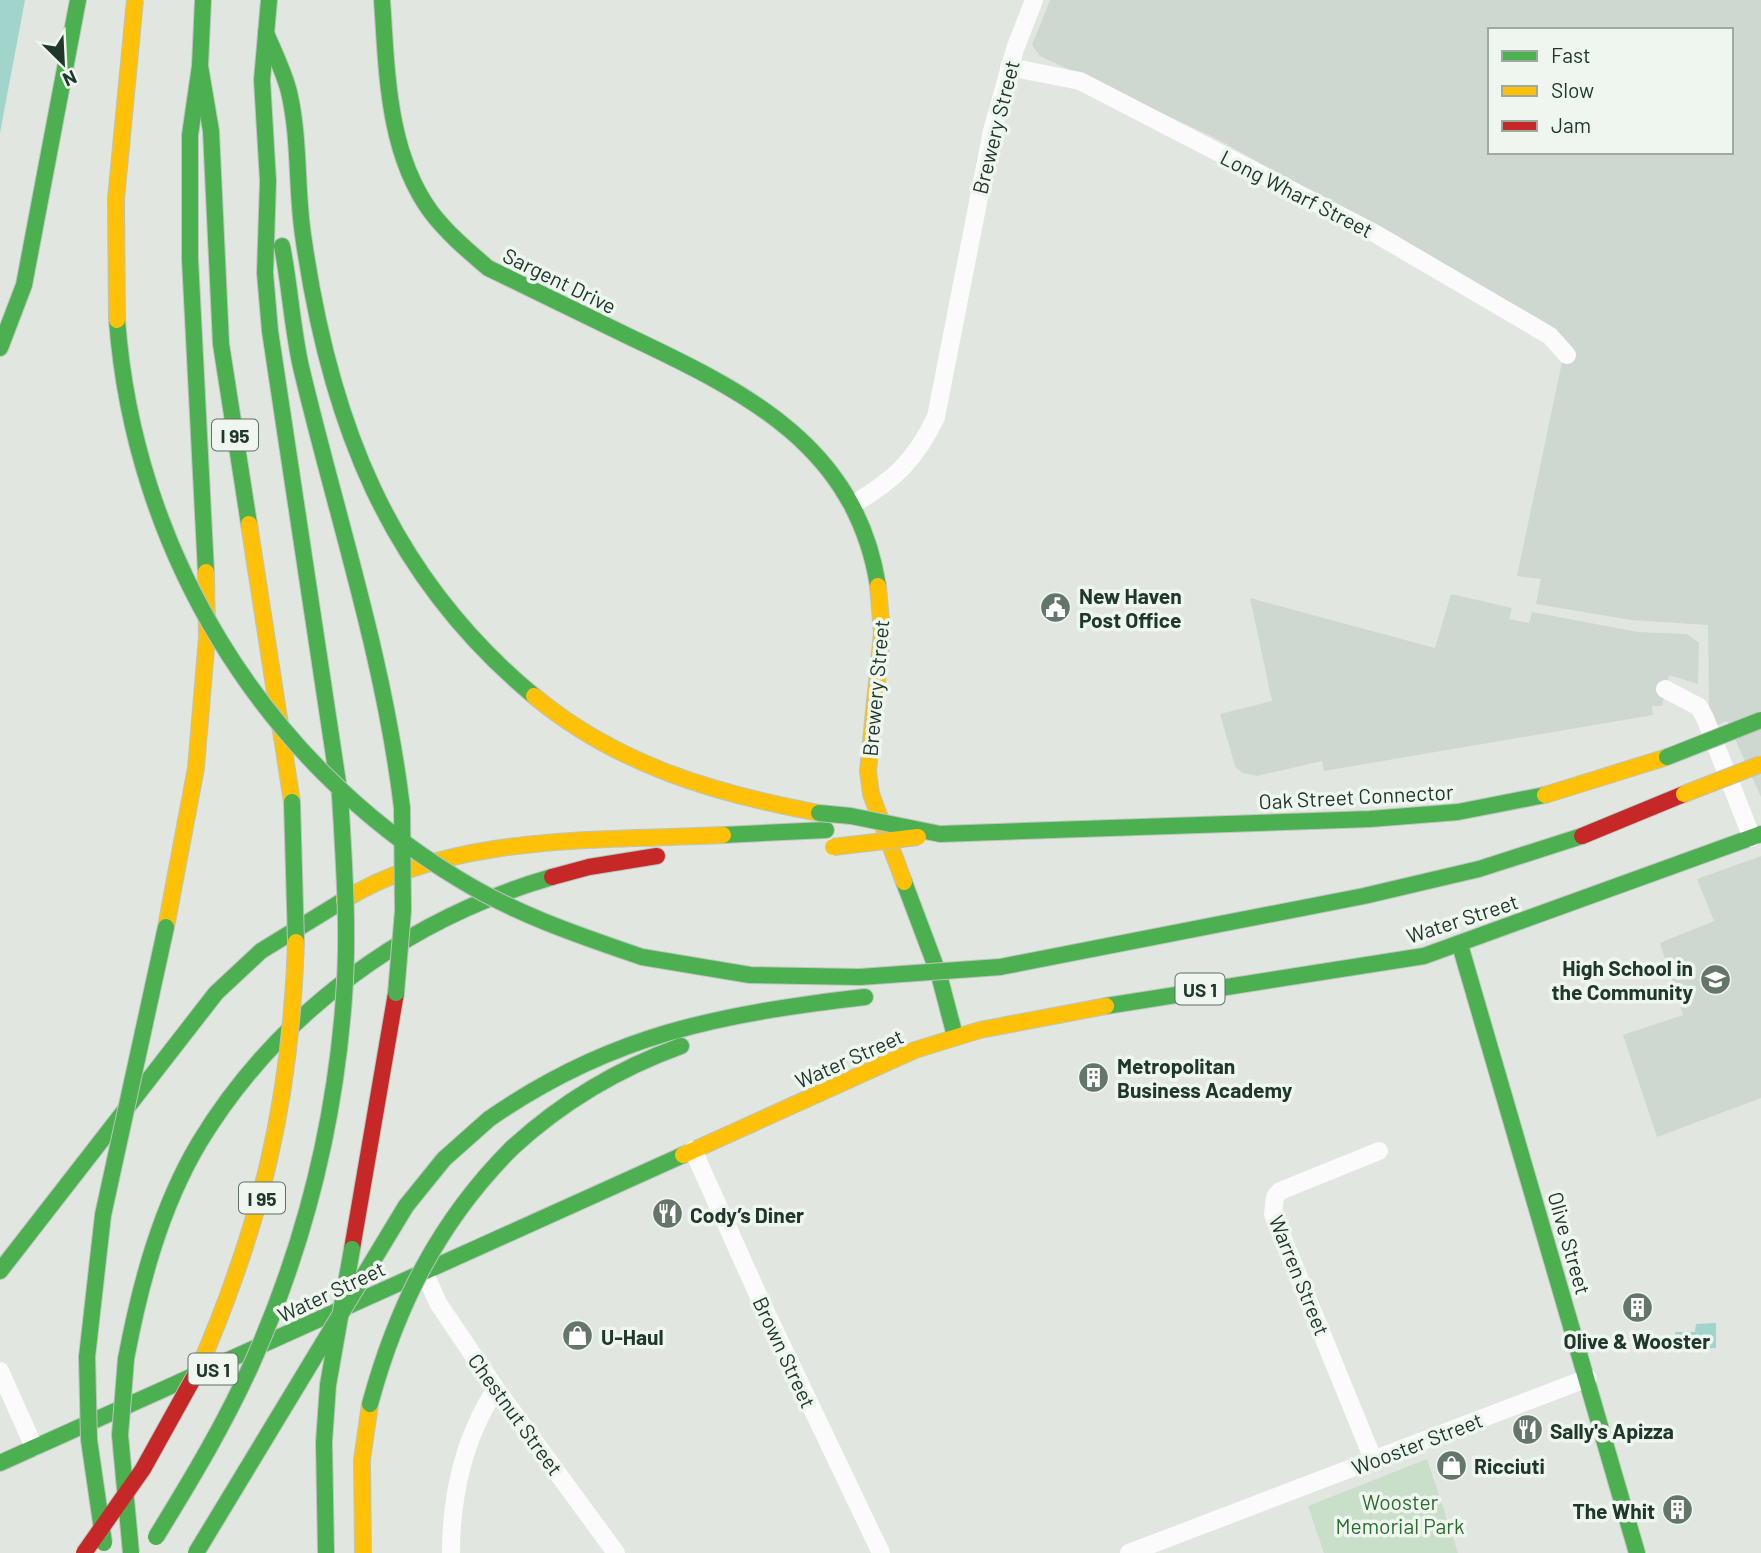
<svg xmlns="http://www.w3.org/2000/svg" width="1761" height="1553" font-family="Barlow,sans-serif">
<style>
.built{fill:#ced8d0;fill-rule:evenodd}
.green{fill:#cadfc9}
.water{fill:#a1d5cc}
.lines{fill:none;stroke-linecap:round;stroke-linejoin:round}
.fast-casing{stroke:#bcc6bf;stroke-width:18}
.slow-casing{stroke:#bcc6bf;stroke-width:18}
.jam-casing{stroke:#bcc6bf;stroke-width:18}
.street{stroke:#fafbfa;stroke-width:18}
.fast{stroke:#4caf50;stroke-width:16}
.slow{stroke:#ffc107;stroke-width:16}
.jam{stroke:#c62828;stroke-width:16}
.fast-bridge-casing{stroke:#bbc3be;stroke-width:18;stroke-linecap:butt}
.slow-bridge-casing{stroke:#bbc3be;stroke-width:18;stroke-linecap:butt}
.jam-bridge-casing{stroke:#bbc3be;stroke-width:18;stroke-linecap:butt}
.fast-bridge{stroke:#4caf50;stroke-width:16}
.slow-bridge{stroke:#ffc107;stroke-width:16}
.jam-bridge{stroke:#c62828;stroke-width:16}
.labels{text-anchor:middle;dominant-baseline:central;stroke-width:7;stroke-linejoin:round;paint-order:stroke}
.shield{fill:#eef6ef;stroke:#5e7165;stroke-width:2}
.shield-label{font-size:19px;font-weight:bold;fill:#20382a}
.street-label{font-size:21px;fill:#20382a;stroke:#eef6ef}
.poi-label{font-size:21px;font-weight:bold;fill:#20382a;stroke:#eef6ef;text-anchor:start}
.park-label{font-size:21px;fill:#2b6e30;stroke:#eef6ef}
</style>
<rect width="100%" height="100%" fill="#e1e6e1"/>
<g class="built">
<path d="M 1050,0 L 1761,0 L 1761,797 L 1727,721 L 1715,726 L 1709,705 L 1708,625 L 1631,620 L 1536,604 L 1541,579 L 1517,576 L 1562,362 L 1545,322 L 1217,139 L 1040,56 L 1032,45 ZM 1490,30 L 1731,30 L 1731,152 L 1490,152 Z"/>
<polygon points="1451,594 1512,608 1509,619 1529,623 1532,612 1638,632 1687,634 1699,643 1698,684 1669,675 1662,706 1652,706 1653,715 1324,771 1322,761 1257,776 1242,773 1235,766 1220,714 1272,701 1250,598 1435,648"/>
<polygon points="1761,856 1761,1098 1657,1137 1623,1035 1683,1015 1660,943 1714,921 1697,879"/>
</g>
<polygon class="green" points="1427,1459 1458,1553 1324,1553 1308,1506"/>
<g class="water">
<polygon points="0,0 25,0 0,133"/>
<polygon points="1716,1323 1716,1348 1676,1349 1675,1332 1695,1332 1696,1324"/>
</g>
<g class="lines">
<defs>
<g id="fast">
<polyline points="203,0 200,66 211,131 221,344 249,524"/>
<polyline points="269,0 262,80 268,181 265,273 270,331 340,796"/>
<path d="M 382,0 C 387,71 387,152 431,212 C 447,233 467,250 488,268 C 536,291 584,315 632,338 C 748,393 856,447 878,586"/>
<path d="M 266,33 C 274,52 284,72 289,92 C 300,139 296,188 303,235 C 329,419 387,574 534,696"/>
<polyline points="200,66 190,135 190,259 206,572"/>
<path d="M 282,246 C 290,286 292,327 301,367 C 336,515 384,657 402,808"/>
<polyline points="0,348 24,285 78,0"/>
<polyline points="940,834 1370,819 1458,812 1545,795"/>
<polyline points="723,835 826,830"/>
<polyline points="904,882 939,975 955,1036"/>
<polyline points="1460,945 1637,1553"/>
<polyline points="642,957 750,975 860,977"/>
<polyline points="1000,967 1364,896 1479,869 1582,836"/>
<polyline points="1106,1006 1424,956 1761,834"/>
<path d="M 489,1119 C 611,1034 720,1014 865,997"/>
<path d="M 512,1148 C 562,1102 617,1069 681,1046"/>
<polyline points="0,1271 216,993 261,951 344,900"/>
<polyline points="87,1357 103,1215"/>
<path d="M 126,1359 C 140,1285 160,1209 199,1143 C 278,1013 406,919 552,877"/>
<polyline points="0,1463 683,1155"/>
<polyline points="326,1553 324,1442 328,1385"/>
</g>
<g id="slow">
<polyline points="249,524 292,802"/>
<polyline points="878,586 882,633 868,771 871,794 904,882"/>
<path d="M 534,696 C 617,765 716,794 819,813"/>
<polyline points="1545,795 1667,757"/>
<path d="M 344,900 C 452,833 600,841 723,835"/>
<polyline points="166,927 196,768 207,637 206,572"/>
<polyline points="683,1155 915,1050 980,1030 1106,1006"/>
<polyline points="363,1553 362,1460 370,1404"/>
</g>
<g id="jam">
<polyline points="1582,836 1684,794"/>
<polyline points="552,877 589,867 657,856"/>
<polyline points="352,1249 396,993"/>
</g>
</defs>
<use href="#fast" class="fast-casing"/>
<use href="#slow" class="slow-casing"/>
<use href="#jam" class="jam-casing"/>
<g class="street">
<polyline points="1009,67 1080,81 1376,234 1550,336 1567,355"/>
<path d="M 852,505 C 894,480 915,461 936,417 L 992,131 L 1015,49 L 1034,0"/>
<polyline points="1665,689 1699,707 1705,718 1752,838"/>
<polyline points="693,1150 763,1306 881,1553"/>
<polyline points="424,1271 438,1303 496,1389 616,1553"/>
<polyline points="0,1371 34,1447"/>
<polyline points="1373,1459 1273,1214 1275,1197 1280,1191 1379,1151"/>
<path d="M 451,1553 C 451,1496 464,1437 496,1389"/>
<polyline points="1129,1553 1588,1378"/>
</g>
<use href="#fast" class="fast"/>
<use href="#slow" class="slow"/>
<use href="#jam" class="jam"/>
<defs>
<g id="fast-bridge">
<path d="M 117,320 C 134,548 260,759 457,878 C 515,914 578,935 642,957"/>
<polyline points="1667,757 1761,720"/>
<polyline points="292,802 296,942"/>
<polyline points="819,813 851,816 940,834"/>
<polyline points="860,977 1000,967"/>
<polyline points="396,993 403,911 402,808"/>
<polyline points="103,1215 166,927"/>
<polyline points="87,1357 89,1440 104,1543"/>
<polyline points="126,1359 120,1435 131,1553"/>
<polyline points="328,1385 352,1249"/>
<path d="M 370,1404 C 397,1305 439,1221 512,1148"/>
<path d="M 156,1537 C 191,1480 226,1422 253,1361 C 304,1246 335,1123 344,997 C 349,930 344,863 340,796"/>
<polyline points="196,1553 406,1206 444,1159 489,1119"/>
</g>
<g id="slow-bridge">
<polyline points="117,320 116,199 135,0"/>
<polyline points="1684,794 1761,764"/>
<polyline points="833,847 918,837"/>
<path d="M 198,1370 C 261,1225 291,1101 296,942"/>
</g>
<polyline id="jam-bridge" points="84,1553 143,1469 198,1370"/>
</defs>
<use href="#fast-bridge" class="fast-bridge-casing"/>
<use href="#slow-bridge" class="slow-bridge-casing"/>
<use href="#jam-bridge" class="jam-bridge-casing"/>
<use href="#fast-bridge" class="fast-bridge"/>
<use href="#slow-bridge" class="slow-bridge"/>
<use href="#jam-bridge" class="jam-bridge"/>
</g>
<defs>
<symbol id="civic-disc" viewBox="-11 -11 22 22"><circle r="9.5" fill="#64756a" stroke="#eef6ef"/><path d="M-.6-6.5H3V-4.5H.6V-3L4-1V1h2V6H-6V1h2V-1L-.6-3ZM-1.2 2.5V6h2.4V2.5Z" fill="#fff"/></symbol>
<symbol id="school-disc" viewBox="-11 -11 22 22"><circle r="9.5" fill="#64756a" stroke="#eef6ef"/><path d="M0-5L7-2L0 1L-7-2ZM-4 1L0 2.5L4 1V4Q0 6-4 4Z" fill="#fff"/></symbol>
<symbol id="building-disc" viewBox="-11 -11 22 22"><circle r="9.5" fill="#64756a" stroke="#eef6ef"/><path d="M-4-6H4V6H1V3H-1V6H-4ZM-2.5-4.3h1.7v1.8h-1.7ZM.8-4.3h1.7v1.8H.8ZM-2.5-1h1.7V.8h-1.7ZM.8-1h1.7V.8H.8Z" fill="#fff"/></symbol>
<symbol id="restaurant-disc" viewBox="-11 -11 22 22"><circle r="9.5" fill="#64756a" stroke="#eef6ef"/><path d="M-5-6h1v4h1v-4h1v4h1v-4h1v5L-1.5 .5V6h-2V.5L-5-1ZM5-6V6H3V1.5H1.5Q1.5-4 5-6Z" fill="#fff"/></symbol>
<symbol id="shop-disc" viewBox="-11 -11 22 22"><circle r="9.5" fill="#64756a" stroke="#eef6ef"/><path d="M-5-2.5h2.3a2.7 3.5 0 0 1 5.4 0H5L5.5 6h-11ZM-1.5-2.5h3a1.5 2.3 0 0 0-3 0Z" fill="#fff"/></symbol>
</defs>
<g fill-rule="evenodd">
<use href="#civic-disc" x="1038" y="590" width="35" height="35"/>
<use href="#school-disc" x="1698" y="962" width="35" height="35"/>
<use href="#building-disc" x="1076" y="1060" width="35" height="35"/>
<use href="#restaurant-disc" x="650" y="1196" width="35" height="35"/>
<use href="#building-disc" x="1620" y="1290" width="35" height="35"/>
<use href="#shop-disc" x="560" y="1318" width="35" height="35"/>
<use href="#restaurant-disc" x="1510" y="1412" width="35" height="35"/>
<use href="#shop-disc" x="1434" y="1448" width="35" height="35"/>
<use href="#building-disc" x="1660" y="1492" width="35" height="35"/>
</g>
<g class="labels">
<g class="shield">
<rect x="212" y="419.5" width="46" height="31" rx="5"/>
<rect x="1175.5" y="973.5" width="49" height="31" rx="5"/>
<rect x="239" y="1182.5" width="46" height="31" rx="5"/>
<rect x="188.5" y="1353.5" width="49" height="31" rx="5"/>
</g>
<g class="shield-label">
<text x="235" y="435">I 95</text>
<text x="1200" y="989">US 1</text>
<text x="262" y="1198">I 95</text>
<text x="213" y="1369">US 1</text>
</g>
<g class="street-label">
<text transform="translate(995 127) rotate(-76)">Brewery Street</text>
<text transform="translate(1297 193) rotate(27)">Long Wharf Street</text>
<text transform="translate(560 280) rotate(26)">Sargent Drive</text>
<text transform="translate(875 688) rotate(-85)">Brewery Street</text>
<text transform="translate(1356 796) rotate(-3)">Oak Street Connector</text>
<text transform="translate(1462 918) rotate(-18)">Water Street</text>
<text transform="translate(849 1058) rotate(-24)">Water Street</text>
<text transform="translate(1570 1243) rotate(74)">Olive Street</text>
<text transform="translate(1300 1275) rotate(68)">Warren Street</text>
<text transform="translate(331 1291) rotate(-25)">Water Street</text>
<text transform="translate(785 1352) rotate(65)">Brown Street</text>
<text transform="translate(516 1414) rotate(54)">Chestnut Street</text>
<text transform="translate(1417 1443) rotate(-21)">Wooster Street</text>
</g>
<g class="poi-label">
<text x="1079" y="595">New Haven<tspan x="1079" dy="24">Post Office</tspan></text>
<text x="1693" y="967" text-anchor="end">High School in<tspan x="1693" dy="24">the Community</tspan></text>
<text x="1117" y="1065">Metropolitan<tspan x="1117" dy="24">Business Academy</tspan></text>
<text x="690" y="1214">Cody’s Diner</text>
<text x="601" y="1336">U-Haul</text>
<text x="1637" y="1340" text-anchor="middle">Olive &amp; Wooster</text>
<text x="1550" y="1430">Sally's Apizza</text>
<text x="1474" y="1465">Ricciuti</text>
<text x="1655" y="1510" text-anchor="end">The Whit</text>
</g>
<g class="park-label">
<text x="1400" y="1501">Wooster<tspan x="1400" dy="24">Memorial Park</tspan></text>
</g>
</g>
<rect x="1488" y="28" width="245" height="126" fill="#eef6ef" stroke="#9caaa0" stroke-width="2"/>
<rect x="1502" y="51" width="35" height="10" fill="#4caf50" stroke="#9caaa0" stroke-width="2"/>
<text x="1551" y="63" font-size="21" fill="#20382a">Fast</text>
<rect x="1502" y="86" width="35" height="10" fill="#ffc107" stroke="#9caaa0" stroke-width="2"/>
<text x="1551" y="98" font-size="21" fill="#20382a">Slow</text>
<rect x="1502" y="121" width="35" height="10" fill="#c62828" stroke="#9caaa0" stroke-width="2"/>
<text x="1551" y="133" font-size="21" fill="#20382a">Jam</text>
<g transform="translate(63 63) rotate(156)" stroke="#eef6ef" stroke-width="5" paint-order="stroke">
<path d="M0-5L12 26L0 18L-12 26Z" fill="#20382a"/>
<text y="-10" font-size="19" font-weight="bold" text-anchor="middle" fill="#20382a">N</text>
</g>
</svg>
